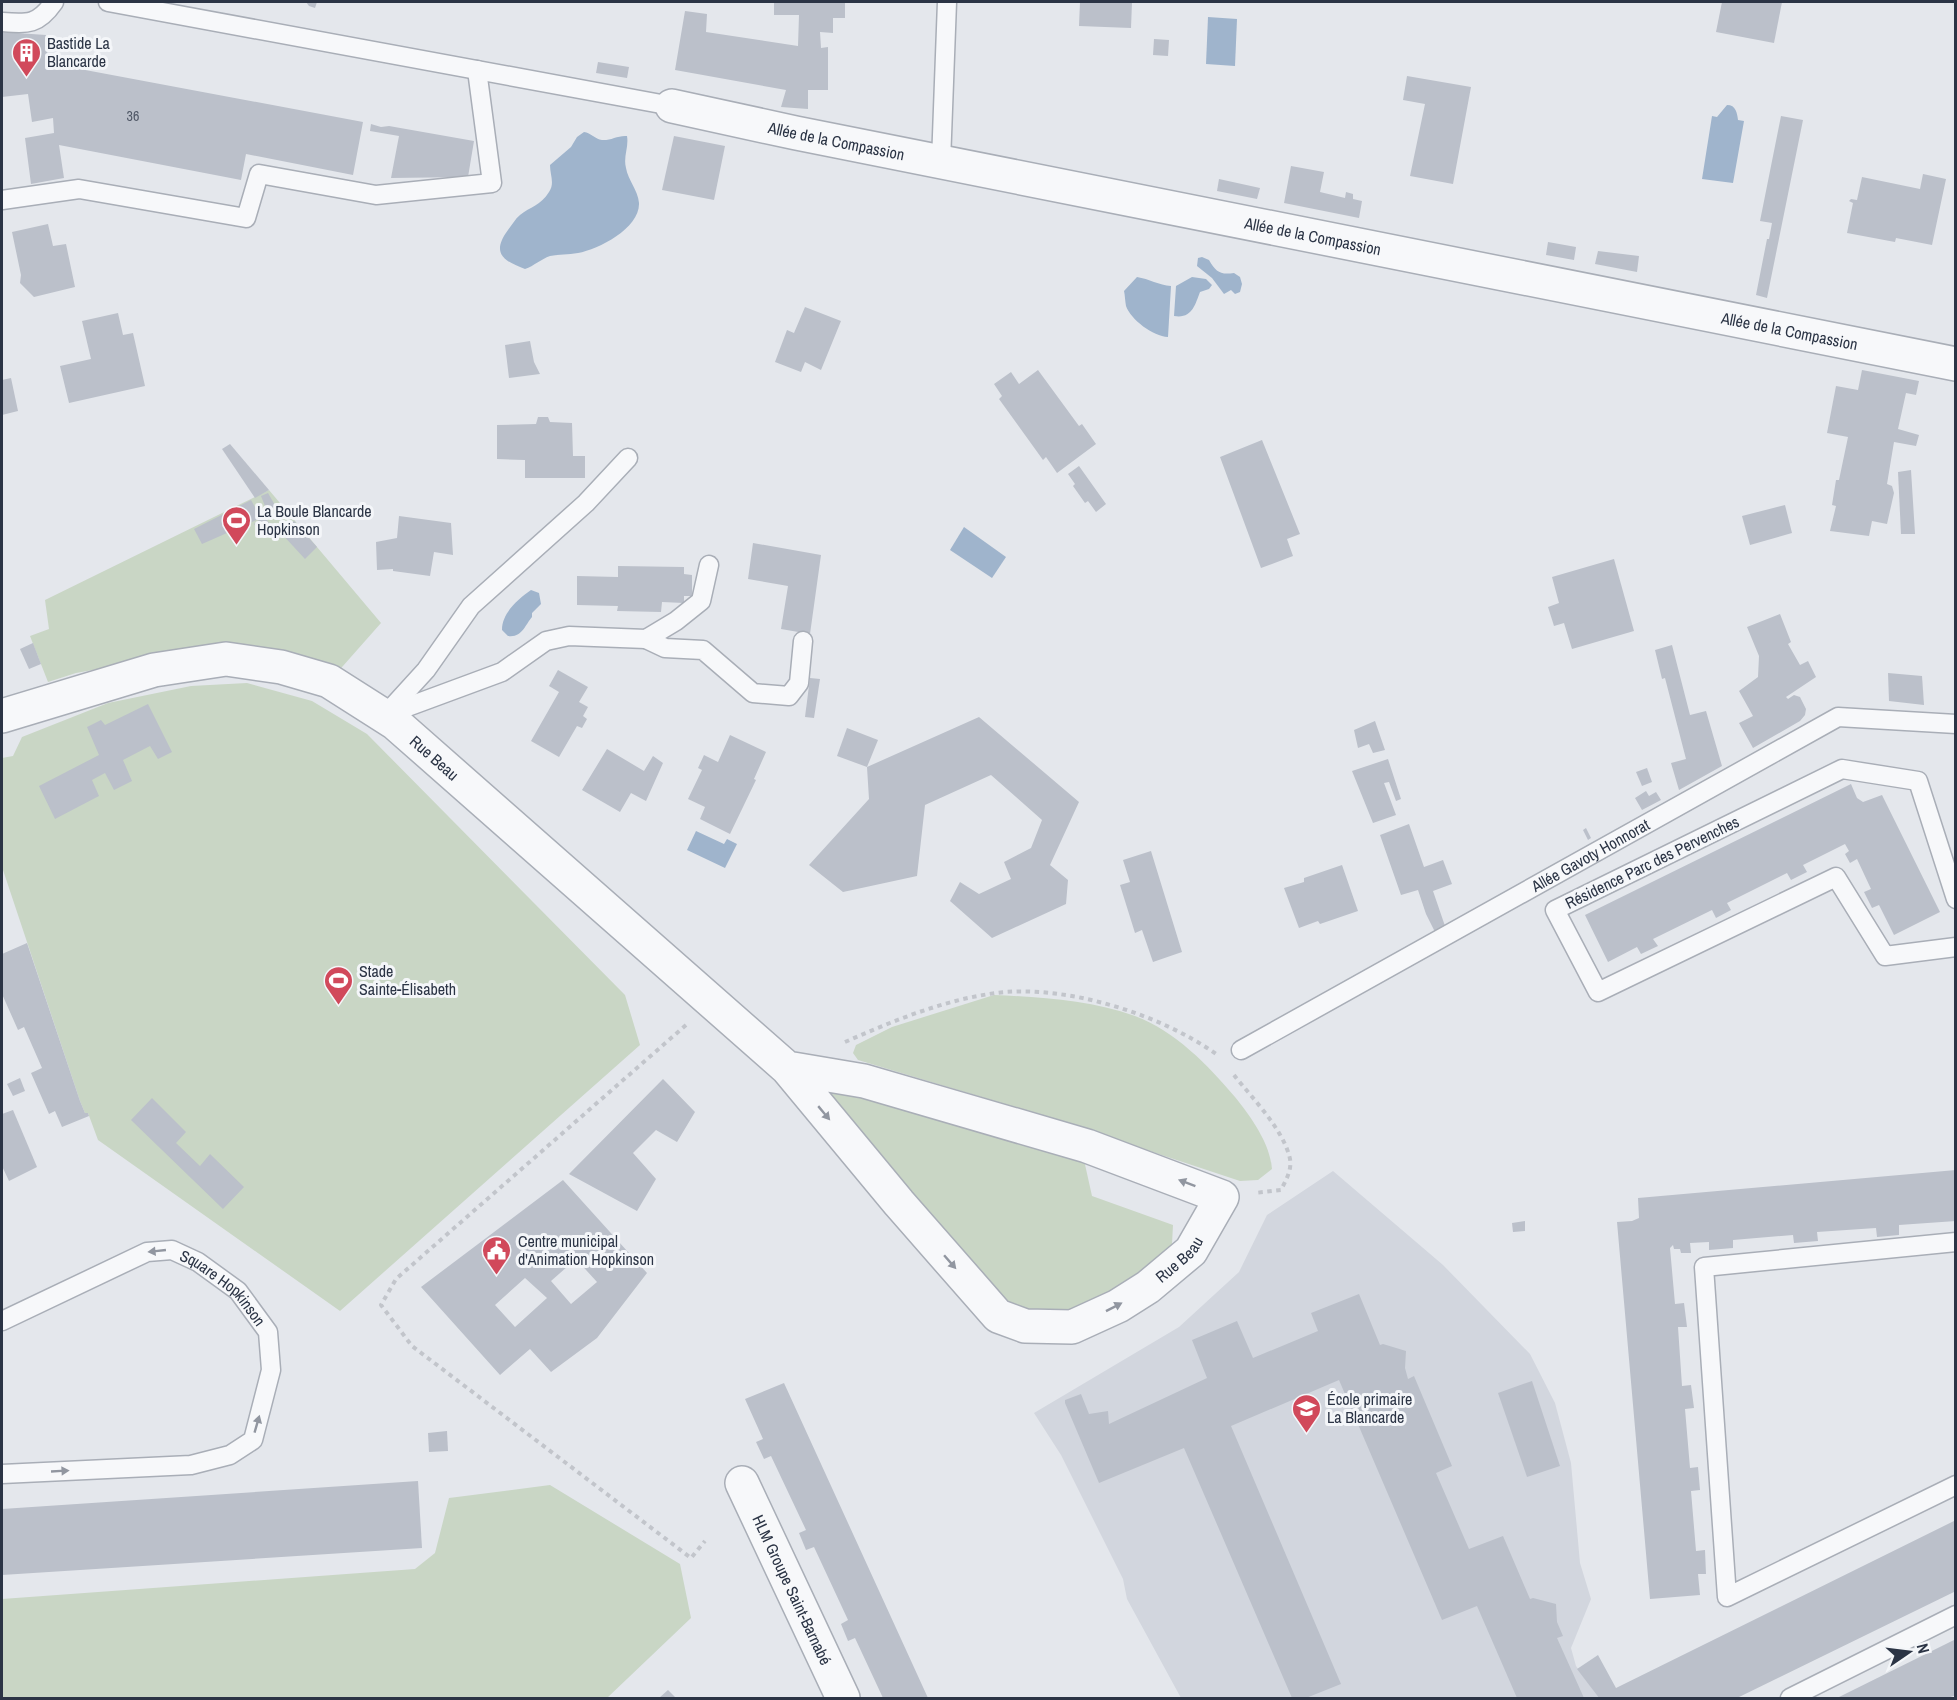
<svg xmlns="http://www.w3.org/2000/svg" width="1957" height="1700" font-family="'Archivo Narrow',sans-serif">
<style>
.built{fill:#d2d6de}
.green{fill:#c9d6c5}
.water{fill:#9fb4cc}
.building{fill:#bbc0ca;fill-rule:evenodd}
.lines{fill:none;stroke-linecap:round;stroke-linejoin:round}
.lane-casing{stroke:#a9aeb7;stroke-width:21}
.street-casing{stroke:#a9aeb7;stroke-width:36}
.path{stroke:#c2c5cb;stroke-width:4;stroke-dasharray:4.5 4.5;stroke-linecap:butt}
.lane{stroke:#f7f8fa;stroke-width:18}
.street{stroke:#f7f8fa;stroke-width:33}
.oneway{fill:#9196a0}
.labels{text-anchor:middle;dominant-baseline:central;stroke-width:6;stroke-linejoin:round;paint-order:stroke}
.number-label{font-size:14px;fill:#4f5766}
.poi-label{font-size:16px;fill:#2b3445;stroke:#f4f6f9;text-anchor:start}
.street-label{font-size:16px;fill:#2b3445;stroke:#f4f6f9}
</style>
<rect width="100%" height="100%" fill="#e4e7ec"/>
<polygon class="built" points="1333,1171 1443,1265 1530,1354 1555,1403 1571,1463 1580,1563 1591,1599 1571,1648 1576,1666 1599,1698 1181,1698 1127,1599 1123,1579 1061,1455 1034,1413 1179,1327 1239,1272 1267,1215"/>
<g class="green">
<polygon points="269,490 381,623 335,675 214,648 76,673 48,682 30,636 49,629 45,600"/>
<polygon points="247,683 312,701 367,734 625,995 640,1045 340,1311 98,1140 88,1113 85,1113 80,1101 2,867 2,758 13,756 22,737 108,703 191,686"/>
<path d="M 994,995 C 1041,997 1090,1000 1135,1016 C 1175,1031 1208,1065 1235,1097 C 1251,1117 1270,1143 1272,1169 L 1258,1180 L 1240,1181 L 1038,1114 L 858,1060 L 853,1053 L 856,1045 L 892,1027 Z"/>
<polygon points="838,1090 1084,1160 1092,1196 1173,1225 1172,1244 1145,1274 1090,1306 1045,1315 1007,1309 827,1093 832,1091"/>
<polygon points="550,1485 680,1564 691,1618 607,1698 2,1698 2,1599 415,1569 435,1553 449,1498"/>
</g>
<g class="water">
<polygon points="1208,17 1237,19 1235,66 1206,64"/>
<path d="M 1727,105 C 1736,105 1737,113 1738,120 L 1744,121 L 1733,183 L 1702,179 L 1712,116 L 1717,117 Z"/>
<path d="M 584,132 C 591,133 595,139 602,140 C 610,141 618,135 627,136 C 629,147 623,157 626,168 C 628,180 638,190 639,203 C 640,228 599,249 578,253 C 568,255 559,254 550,256 C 541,259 534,266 525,269 C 503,261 491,253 508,230 C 512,225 515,219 520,215 C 530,207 541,205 549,192 C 555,183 550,175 550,165 L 571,147 L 577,137 Z"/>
<path d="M 1202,257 L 1209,260 C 1216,272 1220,275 1234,273 L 1240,277 L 1242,284 L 1240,292 L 1235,294 L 1231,290 L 1224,294 L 1212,278 L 1197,266 L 1198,258 Z"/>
<path d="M 1137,277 C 1149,279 1159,285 1171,286 L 1168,337 C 1153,336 1131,320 1126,306 C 1125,301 1125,295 1124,291 Z"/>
<path d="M 1192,277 L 1206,279 L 1212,285 L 1209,289 L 1200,292 C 1195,305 1192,319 1174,316 L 1176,286 Z"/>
<polygon points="964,527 1006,557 992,578 950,550"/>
<path d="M 531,590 L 539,593 L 541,604 L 532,613 L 532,617 C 525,625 522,638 508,636 L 502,630 C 502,613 518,599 531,590 Z"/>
<polygon points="696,831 724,844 727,839 737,844 725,868 687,850"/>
</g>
<g class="building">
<polygon points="306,2 317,2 315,8 309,6"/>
<polygon points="774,2 845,2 845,18 833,18 833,33 820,32 821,48 828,47 828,90 808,90 808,109 781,107 786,90 675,70 685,11 707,14 706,32 798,46 799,15 774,15"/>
<polygon points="1080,2 1132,2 1131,28 1079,26"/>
<polygon points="1722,2 1782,2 1774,43 1716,32"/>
<polygon points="2,32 46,35 48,63 363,122 353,175 246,154 241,180 59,145 64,178 31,184 25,138 54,133 53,118 32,122 28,94 2,97"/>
<polygon points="1154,39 1169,40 1168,56 1153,55"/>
<polygon points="598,62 629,67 627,78 596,73"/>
<polygon points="1407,76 1471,87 1453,184 1410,176 1425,104 1403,100"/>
<polygon points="1781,116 1803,120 1767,298 1756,295 1767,239 1769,239 1772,223 1760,221"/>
<polygon points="371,124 381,127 389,126 474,141 468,177 391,178 399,136 370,131"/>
<polygon points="674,136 725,146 714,200 662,190"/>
<polygon points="1291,166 1324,172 1320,192 1345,198 1346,192 1353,194 1353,199 1362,201 1359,218 1284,203"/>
<polygon points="1923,174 1946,179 1932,245 1896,238 1895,242 1847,233 1853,203 1849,201 1851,199 1857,200 1862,177 1920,189"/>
<polygon points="1219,179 1260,188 1257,199 1217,191"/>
<polygon points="48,224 53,246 66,244 75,287 34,297 20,283 21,275 12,232"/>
<polygon points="1548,242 1576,247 1574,260 1546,255"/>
<polygon points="1598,251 1639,256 1637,272 1595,264"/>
<polygon points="805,307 841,321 821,370 805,362 801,372 775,362 787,330 794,333"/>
<polygon points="118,313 123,335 133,333 145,386 69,403 60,366 91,359 82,321"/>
<polygon points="530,341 534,362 540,374 509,378 505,345"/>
<polygon points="1038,370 1079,426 1082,424 1096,444 1057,473 1046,457 1043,460 999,399 1002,396 994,384 1011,372 1019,384"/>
<polygon points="1862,370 1919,381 1916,395 1906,393 1898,429 1919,435 1916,446 1894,442 1887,484 1892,486 1894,493 1887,524 1872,521 1869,536 1830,531 1836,506 1832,505 1836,480 1839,480 1848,437 1827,433 1836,386 1858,390"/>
<polygon points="11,378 18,411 2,415 2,380"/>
<polygon points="538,417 548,417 550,422 572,423 573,456 585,456 585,478 525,478 525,460 497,459 497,425 536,424"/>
<polygon points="1262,440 1300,534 1287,539 1293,556 1261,568 1220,457"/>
<polygon points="230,444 269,490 255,498 222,449"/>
<polygon points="1079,466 1106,504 1096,512 1088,501 1085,503 1073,486 1075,484 1068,474"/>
<polygon points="1911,470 1915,534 1901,534 1898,472"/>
<polygon points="268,493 276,507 267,511 261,496"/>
<polygon points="251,500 261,518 202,544 194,529"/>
<polygon points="1785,505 1792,533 1750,545 1742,516"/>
<polygon points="264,516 272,527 262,535 254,524"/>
<polygon points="399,516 451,523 453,555 434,552 430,576 393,571 393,569 377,570 376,542 397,538"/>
<polygon points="294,521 317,547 305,559 281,533"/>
<polygon points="753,543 821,555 810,634 781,629 788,586 748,579"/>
<polygon points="1614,559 1634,631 1572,649 1564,623 1554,626 1548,607 1559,603 1552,577"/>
<polygon points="618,566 684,567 684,574 692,575 692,596 684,596 684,603 662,602 661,612 617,611 618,606 577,605 577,576 618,577"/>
<polygon points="1780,614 1791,642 1788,644 1800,665 1808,661 1816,677 1786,697 1788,699 1794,695 1800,697 1806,709 1805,715 1800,721 1753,748 1739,723 1753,716 1739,691 1758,677 1759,656 1747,627"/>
<polygon points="33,643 41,664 29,669 20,649"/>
<polygon points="1672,645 1690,715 1706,711 1722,766 1679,790 1671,763 1686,759 1665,678 1662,679 1655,650"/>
<polygon points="558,670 588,687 579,702 588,707 583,716 587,719 582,728 577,726 559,757 531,741 559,692 549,686"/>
<polygon points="1888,673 1922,676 1924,705 1889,701"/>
<polygon points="810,678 820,679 814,718 805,717"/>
<polygon points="148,704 172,752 158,759 150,746 123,760 132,781 114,790 105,773 92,780 99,796 55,819 39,786 99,755 87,727 101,720 105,725"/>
<polygon points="979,717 1079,802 1050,865 1068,880 1066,904 992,938 950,901 960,882 979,894 1011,879 1004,862 1031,848 1042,820 991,775 925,805 917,876 843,892 809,865 869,799 867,767"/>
<polygon points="1375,721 1385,750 1373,753 1369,744 1358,748 1354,730"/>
<polygon points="847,728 878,740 867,767 837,756"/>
<polygon points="730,735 766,752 754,779 756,780 730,834 700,819 705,807 688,799 702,770 698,768 704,755 718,762"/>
<polygon points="607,749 644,771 653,756 663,763 646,801 631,793 620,812 582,790"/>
<polygon points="1388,759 1401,799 1396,801 1389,782 1384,783 1396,815 1373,823 1352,771"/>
<polygon points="1647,768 1652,782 1642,786 1636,772"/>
<polygon points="1851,784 1857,798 1863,802 1882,795 1940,912 1894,935 1879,905 1872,908 1864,892 1871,889 1857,859 1850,863 1845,854 1849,851 1845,844 1803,865 1807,872 1791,880 1787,873 1727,903 1731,910 1716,918 1712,910 1653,939 1658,946 1641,954 1637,947 1608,962 1585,915"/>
<polygon points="1646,791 1649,796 1656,792 1661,800 1642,810 1635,798"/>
<polygon points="1409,824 1424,867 1443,860 1452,884 1433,891 1445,926 1435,932 1426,914 1418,890 1401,895 1380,835"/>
<polygon points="1586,828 1591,838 1588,840 1583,830"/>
<polygon points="1151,851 1182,952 1153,962 1142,930 1135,933 1120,885 1130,882 1123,860"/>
<polygon points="1342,865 1358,911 1320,924 1318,921 1299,928 1284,888 1304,882 1304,878"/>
<polygon points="27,943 80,1101 85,1113 88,1113 89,1116 62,1127 55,1111 49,1114 31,1073 42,1068 24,1027 18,1030 2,994 2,954"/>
<polygon points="20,1078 25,1091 13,1096 7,1084"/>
<polygon points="663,1079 695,1112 677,1142 656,1130 633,1153 656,1179 637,1211 569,1174"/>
<polygon points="152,1098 186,1132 176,1143 200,1166 210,1154 244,1187 223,1209 131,1120"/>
<polygon points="13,1110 37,1167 9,1181 2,1166 2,1114"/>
<polygon points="1956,1170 1956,1221 1899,1225 1899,1235 1877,1237 1876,1228 1817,1232 1818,1241 1794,1243 1793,1235 1733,1240 1733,1248 1709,1250 1709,1242 1690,1243 1691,1253 1681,1253 1680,1249 1674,1249 1673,1245 1670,1248 1675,1304 1684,1303 1687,1327 1678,1327 1682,1386 1691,1385 1694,1408 1685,1409 1690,1468 1698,1467 1700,1490 1691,1491 1696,1551 1705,1550 1706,1574 1698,1574 1700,1595 1650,1599 1617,1222 1632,1221 1639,1218 1638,1198"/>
<path d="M 563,1180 L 647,1273 L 597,1338 L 551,1372 L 530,1349 L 500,1375 L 421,1287 ZM 576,1259 L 597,1282 L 571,1304 L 551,1281 ZM 525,1278 L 547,1298 L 515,1327 L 495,1305 Z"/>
<polygon points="1525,1221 1525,1231 1513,1232 1512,1223"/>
<polygon points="1359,1294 1380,1345 1383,1344 1406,1351 1405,1368 1408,1379 1414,1376 1452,1466 1436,1473 1469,1549 1503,1536 1530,1599 1533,1598 1556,1604 1557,1622 1563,1636 1557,1638 1584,1698 1517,1698 1477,1606 1442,1620 1339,1380 1231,1426 1341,1684 1306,1698 1292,1698 1184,1448 1099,1483 1065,1403 1065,1400 1081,1394 1089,1414 1108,1411 1109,1424 1207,1378 1192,1340 1237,1321 1253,1358 1318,1331 1311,1313"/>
<polygon points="1532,1381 1560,1466 1527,1477 1498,1393"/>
<polygon points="784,1383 928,1698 883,1698 855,1638 848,1641 841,1624 848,1620 814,1547 806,1550 799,1533 806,1530 771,1456 764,1459 756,1442 763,1439 745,1399"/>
<polygon points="447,1431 448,1451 429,1452 428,1433"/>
<polygon points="418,1481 422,1548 2,1575 2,1509"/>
<polygon points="1956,1520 1956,1591 1737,1698 1599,1698 1577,1669 1598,1655 1616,1688"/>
<polygon points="1956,1639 1956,1695 1948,1698 1837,1698"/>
<polygon points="668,1690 676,1698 659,1698"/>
</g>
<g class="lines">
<defs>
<g id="lane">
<polyline points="108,2 672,106"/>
<path d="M 2,22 C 28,24 38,25 54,2"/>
<polyline points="941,162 947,2"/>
<polyline points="2,200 79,189 246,218 259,174 376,195 492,183 477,70"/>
<polyline points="646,639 665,648 703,650 753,693 789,696 799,683 803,641"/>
<polyline points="385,715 426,670 471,606 586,503 628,458"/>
<polyline points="383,716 502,672 546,641 569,636 646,639 676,621 701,601 709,565"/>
<polyline points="1956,899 1918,781 1842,769 1555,910 1598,992 1836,877 1885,956 1956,947"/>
<path id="s1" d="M 1241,1050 L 1838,717 L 1956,724"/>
<polyline points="1956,1242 1704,1267 1727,1597 1956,1485"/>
<path id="s2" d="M 2,1321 L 147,1252 L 172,1250 L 198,1262 L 238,1291 L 268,1332 L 271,1370 L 253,1440 L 230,1455 L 191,1465 L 2,1474"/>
<polyline points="1790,1698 1956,1615"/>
</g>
<g id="street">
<path id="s3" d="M 672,106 L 796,133 L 1956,364"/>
<path id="s4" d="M 2,716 L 154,670 L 226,659 L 281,667 L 329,681 L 395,723 L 787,1068 L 899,1203 L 998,1316 L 1025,1326 L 1072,1327 L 1118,1306 L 1148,1287 L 1191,1251 L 1222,1197 L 1087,1146 L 864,1081 L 787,1068"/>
<path id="s5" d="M 742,1483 L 843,1698"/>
</g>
</defs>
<use href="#lane" class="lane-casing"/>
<use href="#street" class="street-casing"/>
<g class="path">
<polyline points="686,1025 396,1279 381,1305 412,1346 691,1558 705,1541"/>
<path d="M 845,1042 C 893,1021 943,1000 996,993 C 1065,984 1160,1014 1216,1054"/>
<path d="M 1234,1075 C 1252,1098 1284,1130 1290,1159 C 1292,1170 1286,1180 1281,1190 L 1255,1193"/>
</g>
<use href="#lane" class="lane"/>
<use href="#street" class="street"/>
</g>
<defs><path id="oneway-solid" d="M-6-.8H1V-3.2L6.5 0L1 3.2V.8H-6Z" transform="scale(1.5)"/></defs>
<g class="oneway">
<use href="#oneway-solid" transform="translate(824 1113) rotate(50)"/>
<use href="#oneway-solid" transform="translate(1187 1183) rotate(-159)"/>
<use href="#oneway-solid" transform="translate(157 1251) rotate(174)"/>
<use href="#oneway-solid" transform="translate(950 1262) rotate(49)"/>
<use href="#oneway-solid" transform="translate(1114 1307) rotate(-27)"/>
<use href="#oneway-solid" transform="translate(257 1424) rotate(-74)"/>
<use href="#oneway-solid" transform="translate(60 1471) rotate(-3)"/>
</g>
<defs>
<symbol id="building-pin" viewBox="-11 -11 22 30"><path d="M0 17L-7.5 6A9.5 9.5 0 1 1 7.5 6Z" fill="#d1495b" stroke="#f4f6f9"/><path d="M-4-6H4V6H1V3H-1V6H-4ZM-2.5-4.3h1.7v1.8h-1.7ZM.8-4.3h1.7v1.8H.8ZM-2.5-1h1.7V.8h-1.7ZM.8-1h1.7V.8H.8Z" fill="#fff"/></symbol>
<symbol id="stadium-pin" viewBox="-11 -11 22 30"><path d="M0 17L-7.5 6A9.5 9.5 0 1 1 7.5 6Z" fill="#d1495b" stroke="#f4f6f9"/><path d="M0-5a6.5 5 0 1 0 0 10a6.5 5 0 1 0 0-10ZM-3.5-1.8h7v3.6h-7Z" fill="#fff"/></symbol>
<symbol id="civic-pin" viewBox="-11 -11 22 30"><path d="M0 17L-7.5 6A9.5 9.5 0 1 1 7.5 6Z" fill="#d1495b" stroke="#f4f6f9"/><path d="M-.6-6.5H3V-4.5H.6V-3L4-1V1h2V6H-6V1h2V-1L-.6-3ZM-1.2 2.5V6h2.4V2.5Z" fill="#fff"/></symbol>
<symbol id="school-pin" viewBox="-11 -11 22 30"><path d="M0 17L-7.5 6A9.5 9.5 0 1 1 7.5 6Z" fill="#d1495b" stroke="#f4f6f9"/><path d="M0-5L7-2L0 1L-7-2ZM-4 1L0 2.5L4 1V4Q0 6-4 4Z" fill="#fff"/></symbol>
</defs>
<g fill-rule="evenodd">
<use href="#building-pin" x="10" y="36" width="33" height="45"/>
<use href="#stadium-pin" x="220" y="504" width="33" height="45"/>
<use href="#stadium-pin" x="322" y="964" width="33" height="45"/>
<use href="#civic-pin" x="480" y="1234" width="33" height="45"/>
<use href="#school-pin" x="1290" y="1392" width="33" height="45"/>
</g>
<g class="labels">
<g class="number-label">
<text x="133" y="116">36</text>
</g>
<g class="poi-label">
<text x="47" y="43">Bastide La<tspan x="47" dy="18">Blancarde</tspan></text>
<text x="257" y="511">La Boule Blancarde<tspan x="257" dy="18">Hopkinson</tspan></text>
<text x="359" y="971">Stade<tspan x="359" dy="18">Sainte-Élisabeth</tspan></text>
<text x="518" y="1241">Centre municipal<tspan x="518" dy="18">d'Animation Hopkinson</tspan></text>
<text x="1327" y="1399">École primaire<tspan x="1327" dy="18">La Blancarde</tspan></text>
</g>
<g class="street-label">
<text stroke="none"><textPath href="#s3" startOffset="168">Allée de la Compassion</textPath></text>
<text stroke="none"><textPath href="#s3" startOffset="654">Allée de la Compassion</textPath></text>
<text stroke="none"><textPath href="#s3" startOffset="1140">Allée de la Compassion</textPath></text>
<text stroke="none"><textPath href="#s4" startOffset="468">Rue Beau</textPath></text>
<text stroke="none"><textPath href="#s1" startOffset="400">Allée Gavoty Honnorat</textPath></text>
<text transform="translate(1652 862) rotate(-26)">Résidence Parc des Pervenches</text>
<text stroke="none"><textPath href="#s4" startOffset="1467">Rue Beau</textPath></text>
<text stroke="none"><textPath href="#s2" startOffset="250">Square Hopkinson</textPath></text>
<text stroke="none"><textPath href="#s5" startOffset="118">HLM Groupe Saint-Barnabé</textPath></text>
</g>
</g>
<rect width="1957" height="1700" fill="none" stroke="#2b3445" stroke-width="6"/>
<g transform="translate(1909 1652) rotate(76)" stroke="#f4f6f9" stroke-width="4.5" paint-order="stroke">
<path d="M0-4.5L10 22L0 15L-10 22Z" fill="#2b3445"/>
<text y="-9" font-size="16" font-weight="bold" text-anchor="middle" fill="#2b3445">N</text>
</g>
</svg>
